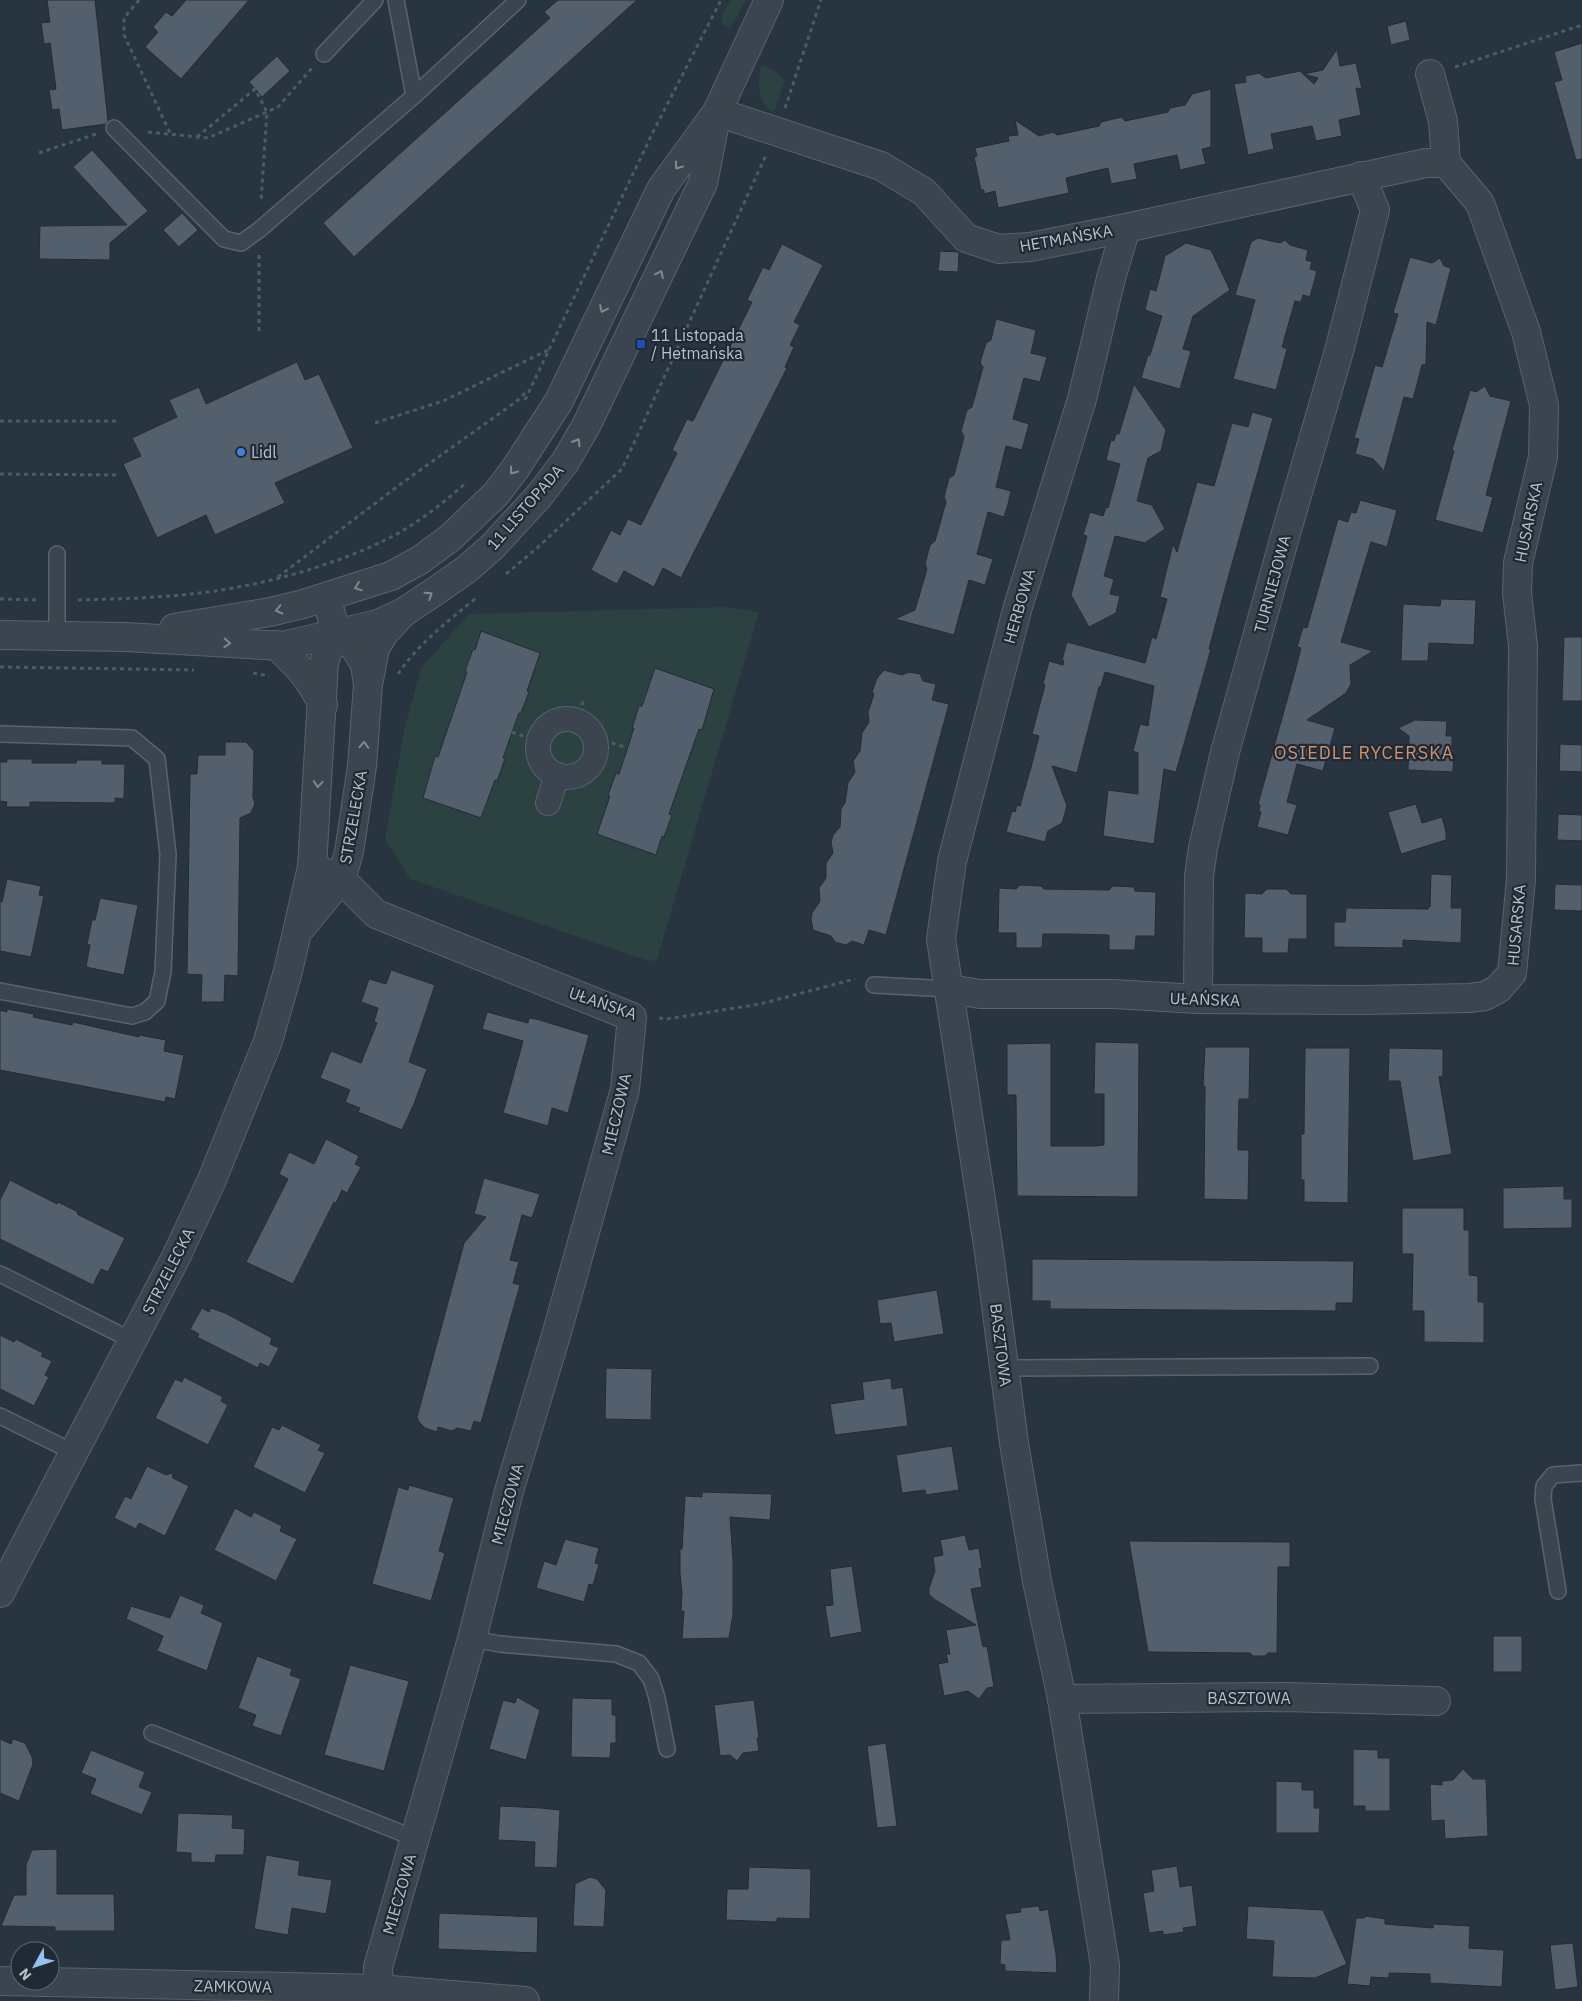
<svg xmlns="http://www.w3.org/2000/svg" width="1582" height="2001" font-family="'IBM Plex Sans',sans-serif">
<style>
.green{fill:#2b4241}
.building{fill:#535f6d;stroke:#222c37}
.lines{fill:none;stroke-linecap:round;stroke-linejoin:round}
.service-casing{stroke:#59636d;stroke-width:18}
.pedestrian-casing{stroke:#59636d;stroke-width:26}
.minor-casing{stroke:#59636d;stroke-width:30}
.tertiary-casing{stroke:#59636d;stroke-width:30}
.path{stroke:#4a5e5f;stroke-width:3;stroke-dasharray:4 4;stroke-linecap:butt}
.service{stroke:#3c454f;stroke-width:15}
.pedestrian{stroke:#3c454f;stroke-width:24}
.minor{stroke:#3c454f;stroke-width:28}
.tertiary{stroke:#3c454f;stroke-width:28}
.oneway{stroke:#808993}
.transit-dot{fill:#1a4fb4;stroke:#202a35;stroke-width:2}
.shop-dot{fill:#3f7fe0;stroke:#202a35;stroke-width:2}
.labels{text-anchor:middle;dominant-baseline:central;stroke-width:4.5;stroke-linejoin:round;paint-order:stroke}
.street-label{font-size:16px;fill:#b8c0ca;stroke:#202a35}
.poi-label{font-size:16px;fill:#b8c0ca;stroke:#202a35;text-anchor:start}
.neighbourhood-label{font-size:18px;letter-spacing:1px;fill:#cf916e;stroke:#202a35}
</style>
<rect width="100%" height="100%" fill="#28343f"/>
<g class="green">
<polygon points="730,0 746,0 730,29 723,25 721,19"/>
<path d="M 762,64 L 781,75 L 785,81 L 774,113 C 757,101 756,83 762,64 Z"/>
<polygon points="726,607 759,612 657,960 648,961 410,879 385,839 404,731 421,668 469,614"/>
</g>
<g class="building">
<polygon points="47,0 95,0 108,121 106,124 62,130 59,109 52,110 49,90 56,89 50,43 44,44 41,23 50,22"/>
<polygon points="186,0 249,0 181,79 145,47 158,32 153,27 166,12 172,16"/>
<polygon points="558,0 637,0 354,257 323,223 550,18 544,12"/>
<polygon points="1406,21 1410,40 1391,45 1387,26"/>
<polygon points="1582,43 1582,159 1576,160 1554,82 1562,80 1554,52"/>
<polygon points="1337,49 1340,66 1356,63 1362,89 1356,88 1361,115 1339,120 1342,136 1316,141 1312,126 1271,134 1274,149 1248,155 1234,84 1246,82 1245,76 1259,73 1266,78 1300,71 1314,84 1318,78 1303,74 1323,70"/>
<polygon points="277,56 290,71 262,97 249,82"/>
<polygon points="1211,89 1211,147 1202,149 1206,164 1180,170 1177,155 1134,164 1137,179 1111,184 1108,168 1066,178 1069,193 998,208 995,191 984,194 984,190 981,190 974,157 977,156 975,148 1009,141 1008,136 1018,135 1015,120 1039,136 1053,132 1057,135 1099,126 1101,122 1122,117 1125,121 1168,112 1170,108 1185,105 1192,94"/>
<polygon points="92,150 148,211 110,243 110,260 39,259 40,226 127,225 73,167"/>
<polygon points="182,213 198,230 179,247 163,230"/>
<polygon points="1258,238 1280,243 1285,240 1290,245 1308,250 1306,260 1312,262 1310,269 1317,271 1310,297 1303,295 1301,302 1295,301 1282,347 1287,349 1276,390 1233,379 1255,300 1235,295 1251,242"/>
<polygon points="1186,243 1211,250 1230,290 1193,316 1183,349 1191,351 1180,389 1141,378 1148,355 1150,355 1162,316 1145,310 1150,289 1156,291 1165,256"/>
<polygon points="782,244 823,265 794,322 800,325 790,345 794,347 785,367 787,368 681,578 663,568 654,587 624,571 617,584 591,570 611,530 620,535 628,519 641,525 677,453 672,450 687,419 693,421 752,302 747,300 763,267 769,270"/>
<polygon points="940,251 959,252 958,272 938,271"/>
<polygon points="1410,257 1432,263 1440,258 1444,266 1451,268 1436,325 1427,322 1426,364 1422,365 1413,399 1404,397 1384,471 1373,459 1355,454 1359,439 1354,438 1375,365 1382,367 1398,314 1393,313"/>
<polygon points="996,319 1036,330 1031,353 1047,357 1040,382 1024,378 1013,419 1029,424 1022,450 1006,446 996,487 1011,491 1008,504 1004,517 988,512 977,554 993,559 985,585 969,580 954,635 895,619 915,610 927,569 925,564 930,545 935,541 946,502 944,497 949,478 954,475 964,437 961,431 967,410 972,407 983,367 980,363 986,343 991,340"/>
<polygon points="297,362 305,380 319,374 353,448 275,483 285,503 215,535 206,515 157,538 123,464 141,456 132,438 177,417 169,400 199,387 206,404"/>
<polygon points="1134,384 1166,430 1161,451 1148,458 1137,501 1152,505 1165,529 1145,543 1115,536 1104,576 1114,579 1110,594 1120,596 1116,613 1089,627 1071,595 1087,536 1083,535 1090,512 1103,516 1106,507 1108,508 1120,464 1106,460 1111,440 1114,441 1116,434 1119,434"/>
<polygon points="1485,386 1490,396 1511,401 1486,495 1493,497 1483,533 1435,520 1454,451 1452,450 1470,390 1476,392"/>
<polygon points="1252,412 1273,418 1225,589 1209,649 1211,649 1176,772 1164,769 1154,844 1103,836 1108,790 1138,794 1138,753 1133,751 1140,724 1148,726 1154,686 1105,672 1101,686 1099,687 1077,773 1052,766 1067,806 1062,823 1048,831 1045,842 1006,832 1012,811 1015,812 1017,805 1020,806 1033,760 1039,736 1032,734 1045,685 1043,684 1049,661 1063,665 1064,661 1062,660 1067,642 1145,663 1152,637 1156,639 1167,599 1160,597 1173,544 1177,552 1197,482 1214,486 1232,423 1248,427"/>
<polygon points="1360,500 1397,510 1387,547 1371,542 1341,642 1373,651 1350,665 1351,684 1346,693 1307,720 1335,728 1323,771 1297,764 1287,802 1297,805 1288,835 1257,827 1261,812 1259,811 1260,805 1258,804 1294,675 1301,648 1297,647 1303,627 1307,628 1338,519 1348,522 1351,512 1356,513"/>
<polygon points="1441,599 1476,600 1474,645 1429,643 1428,661 1401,661 1403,604 1440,606"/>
<polygon points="481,631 540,653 527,691 529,692 521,713 519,713 503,758 505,759 497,781 495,780 481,818 423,798 435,756 438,757 467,672 465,671 473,649 475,650"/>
<polygon points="1564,637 1582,637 1582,701 1562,701"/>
<polygon points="655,668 714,689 702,730 699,729 669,814 672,815 664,837 662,836 656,855 597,834 610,796 608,795 616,773 619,774 634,728 632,728 639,706 642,706"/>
<polygon points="884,670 902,675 909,672 920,674 923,681 936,684 932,700 949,704 886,935 869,930 864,945 852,941 846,945 835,942 831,936 813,930 811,919 812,913 820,901 819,888 826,878 826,863 833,853 831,842 833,835 840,827 841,809 845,803 848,783 855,772 853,761 860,751 862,733 869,722 868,712 874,694 872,692 877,678"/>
<polygon points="1415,720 1447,721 1446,736 1452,736 1452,749 1454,749 1453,772 1408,770 1409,736 1398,728"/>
<polygon points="225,742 246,742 254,751 253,797 255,804 251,813 240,818 238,976 225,975 224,1002 201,1002 202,975 187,974 190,774 197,774 198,755 225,755"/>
<polygon points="1560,744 1582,745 1582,772 1559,771"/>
<polygon points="7,759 32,759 32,763 76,763 77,760 102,760 102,764 125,764 124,799 115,798 115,803 30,802 30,807 6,807 7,802 0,801 0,762 7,762"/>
<polygon points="1416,804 1422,823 1442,817 1446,832 1446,840 1401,854 1388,812"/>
<polygon points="1558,814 1582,815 1582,841 1557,840"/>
<polygon points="1431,874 1452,875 1451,908 1462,908 1461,943 1403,940 1403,948 1334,947 1334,922 1345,922 1346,908 1428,909 1428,907 1430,907"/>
<polygon points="7,879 41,886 39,895 44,896 31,957 0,951 0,901 2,902"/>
<polygon points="1555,884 1582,885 1582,911 1554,910"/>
<polygon points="1020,885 1041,886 1044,889 1109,890 1113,886 1134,887 1135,891 1156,892 1155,936 1136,936 1135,950 1109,950 1109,935 1071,934 1043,934 1042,948 1016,948 1016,933 998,933 999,888 1016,889"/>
<polygon points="1267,889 1286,889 1291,894 1307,894 1307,939 1289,939 1288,953 1262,953 1262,938 1244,938 1245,893 1262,894"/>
<polygon points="100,898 138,905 124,975 86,967 90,945 87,944 92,920 95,920"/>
<polygon points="391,970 435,985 409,1062 427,1069 414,1104 402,1130 358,1112 360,1108 345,1102 350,1090 320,1078 331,1051 361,1063 377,1023 374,1022 378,1008 361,1002 369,979 386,984"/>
<polygon points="7,1009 34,1014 33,1017 72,1025 73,1022 139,1037 139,1035 166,1040 164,1051 184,1055 175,1099 166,1097 165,1102 0,1070 0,1010 7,1012"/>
<polygon points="487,1012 528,1023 529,1018 536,1019 589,1035 568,1113 552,1108 548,1126 503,1113 523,1041 482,1029"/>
<polygon points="1095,1042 1139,1043 1138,1197 1017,1196 1016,1095 1007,1095 1007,1044 1051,1043 1051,1146 1094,1146 1104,1145 1104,1094 1094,1094"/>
<polygon points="1205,1047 1250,1047 1249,1099 1239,1099 1238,1138 1238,1150 1249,1150 1248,1200 1204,1199 1205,1086 1203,1087"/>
<polygon points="1305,1048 1350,1048 1348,1203 1304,1202 1304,1180 1301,1180 1301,1134 1304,1134"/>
<polygon points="1389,1048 1443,1049 1443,1076 1439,1077 1452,1154 1413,1161 1400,1081 1388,1081"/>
<polygon points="326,1139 359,1156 355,1164 361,1167 347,1193 342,1190 336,1203 334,1202 293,1284 246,1262 288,1179 279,1174 289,1152 314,1164"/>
<polygon points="484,1178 540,1194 532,1218 522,1215 510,1260 519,1262 513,1283 520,1285 481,1423 474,1421 471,1431 457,1428 452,1431 438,1427 437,1432 425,1428 419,1422 417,1417 464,1243 486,1217 474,1214"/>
<polygon points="10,1180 57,1204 58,1202 78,1212 77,1214 125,1238 108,1272 101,1269 93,1285 0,1239 0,1200"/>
<polygon points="1564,1186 1564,1199 1572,1199 1572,1228 1503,1229 1503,1188"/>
<polygon points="1402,1208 1464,1208 1464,1230 1469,1230 1469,1275 1478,1276 1478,1302 1484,1302 1484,1343 1424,1342 1424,1311 1412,1311 1413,1254 1402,1254"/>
<polygon points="1032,1259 1354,1261 1353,1303 1336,1303 1336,1311 1050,1309 1050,1301 1032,1301"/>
<polygon points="937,1290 944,1334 894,1342 891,1323 880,1324 877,1300"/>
<polygon points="202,1308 209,1312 211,1308 225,1313 272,1338 270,1344 279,1348 269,1367 260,1363 258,1368 197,1337 199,1334 190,1329"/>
<polygon points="0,1335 14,1342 16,1339 29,1346 43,1353 41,1356 52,1361 45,1375 49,1377 34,1406 0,1389"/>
<polygon points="606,1368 652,1369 651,1420 605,1419"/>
<polygon points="184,1377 223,1397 221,1401 228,1405 208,1445 155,1418 175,1379 182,1382"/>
<polygon points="891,1378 892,1389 903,1387 908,1426 835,1435 830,1404 864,1399 862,1382"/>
<polygon points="282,1425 321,1445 318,1450 325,1453 305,1493 253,1467 272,1427 279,1430"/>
<polygon points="952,1446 959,1490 926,1495 925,1490 902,1493 896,1455"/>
<polygon points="147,1466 166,1475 172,1473 173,1478 189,1486 165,1536 139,1523 136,1529 114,1518 125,1496 131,1499"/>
<polygon points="409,1485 454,1498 439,1551 445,1553 431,1601 372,1584 398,1487 408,1490"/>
<polygon points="702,1492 772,1494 770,1520 730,1517 733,1560 733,1614 729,1638 682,1639 684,1611 681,1611 682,1592 680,1573 680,1549 682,1549 685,1496 702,1497"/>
<polygon points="235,1508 251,1517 254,1512 282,1526 280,1531 297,1539 276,1581 214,1550"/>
<polygon points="965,1535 969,1550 979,1548 982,1568 979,1569 982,1587 971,1589 983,1647 987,1646 994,1687 987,1688 979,1699 968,1691 944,1696 938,1664 948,1662 946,1654 950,1654 946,1630 976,1625 934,1599 929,1594 929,1588 935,1571 933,1557 943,1555 940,1540"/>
<polygon points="565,1539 599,1548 595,1563 599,1564 593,1585 589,1584 584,1602 536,1588 544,1561 556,1565"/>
<polygon points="1129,1541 1290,1542 1290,1567 1278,1567 1277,1653 1268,1653 1265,1656 1253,1656 1250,1653 1148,1652"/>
<polygon points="852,1566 862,1632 830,1638 825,1606 833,1605 830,1569"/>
<polygon points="180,1595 204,1605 201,1613 223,1623 207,1671 157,1651 163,1636 126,1619 131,1606 170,1618"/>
<rect x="1493" y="1636" width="29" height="36"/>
<polygon points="257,1656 292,1669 290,1675 301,1679 281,1736 252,1726 256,1715 238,1708"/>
<polygon points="350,1665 409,1681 384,1771 324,1755"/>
<polygon points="517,1697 540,1710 526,1760 489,1749 503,1700 515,1703"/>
<polygon points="572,1698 612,1699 612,1715 616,1715 616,1743 611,1743 610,1758 571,1757"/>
<polygon points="754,1700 759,1737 757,1738 759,1751 743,1753 737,1761 730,1755 720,1756 714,1705"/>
<polygon points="0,1739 11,1744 13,1739 25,1743 32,1757 33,1764 19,1801 0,1793"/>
<polygon points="886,1743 897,1826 877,1828 867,1746"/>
<polygon points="1353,1749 1378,1750 1378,1758 1390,1758 1390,1811 1365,1811 1365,1806 1353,1806"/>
<polygon points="91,1750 145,1772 139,1787 152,1792 142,1815 90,1794 96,1779 81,1773"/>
<polygon points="1463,1769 1473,1779 1486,1779 1488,1836 1445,1839 1444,1820 1431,1821 1430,1784 1442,1785 1442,1781 1453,1780"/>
<polygon points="1276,1781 1302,1782 1302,1790 1314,1790 1314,1808 1320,1808 1319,1833 1276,1833"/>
<polygon points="500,1806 541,1808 560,1810 557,1868 534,1867 535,1842 498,1840"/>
<polygon points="178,1813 233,1815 232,1828 245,1829 244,1855 216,1855 215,1863 191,1862 191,1853 176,1852"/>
<polygon points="57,1849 57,1894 114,1894 115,1931 55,1931 55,1927 1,1926 14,1895 26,1895 26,1865 32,1850"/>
<polygon points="266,1855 300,1861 298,1875 332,1880 326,1914 292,1908 288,1935 254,1929"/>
<polygon points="1177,1866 1180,1887 1192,1885 1197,1926 1183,1928 1184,1932 1163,1935 1163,1931 1149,1933 1143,1893 1154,1891 1151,1870"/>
<polygon points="749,1867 811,1869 810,1919 777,1918 777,1922 726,1920 727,1889 748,1889"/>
<polygon points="590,1877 597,1879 606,1890 604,1927 573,1926 575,1884"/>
<polygon points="1039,1906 1040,1911 1048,1909 1056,1954 1057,1973 1005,1971 1005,1965 1000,1964 1001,1940 1010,1940 1005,1914 1021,1912 1020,1908"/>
<polygon points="1248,1906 1323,1910 1347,1964 1315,1978 1272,1977 1274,1941 1246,1939"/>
<polygon points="439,1913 538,1917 537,1953 438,1949"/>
<polygon points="1366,1916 1385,1919 1385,1924 1433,1928 1433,1924 1470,1926 1469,1948 1504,1950 1502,1987 1430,1983 1430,1974 1389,1973 1389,1978 1371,1977 1370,1986 1347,1984 1356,1918 1364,1918"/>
<polygon points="1573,1943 1578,1987 1555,1990 1550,1945"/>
</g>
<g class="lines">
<defs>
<g id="service">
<polyline points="396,0 414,96"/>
<polyline points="324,54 375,0"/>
<polyline points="114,128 224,239 241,243 259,230 414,96 518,0"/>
<polyline points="57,554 57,636"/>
<polyline points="0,734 132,738 157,759 168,854 163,972 157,1001 145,1012 132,1016 0,991"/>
<polyline points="874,985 949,989"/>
<polyline points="0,1274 133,1341"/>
<polyline points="1004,1368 1370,1366"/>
<polyline points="0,1416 73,1452"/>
<polyline points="1558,1591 1543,1499 1544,1486 1553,1475 1582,1473"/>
<polyline points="472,1639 500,1644 616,1654 639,1663 651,1679 657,1698 667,1749"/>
<polyline points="152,1733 414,1838"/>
</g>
<g id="pedestrian">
<circle cx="567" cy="748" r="29"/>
<polyline points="548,803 557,775"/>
</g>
<g id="minor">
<polyline points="717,112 881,166 924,192 966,238 999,249 1030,247 1126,228 1426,163 1446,163"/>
<path d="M 276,645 C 298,666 309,677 323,705"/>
<polyline points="369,680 375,648 385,632 404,612"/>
<polyline points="312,867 341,879 376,914 632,1017 625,1089 557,1332 509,1491 472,1639 378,1967 379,1989"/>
<polyline points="299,930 341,879 349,852 362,766 368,684 365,665 355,648 337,634 326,598"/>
<polyline points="949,989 980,994 1113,994 1198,999 1363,1000 1469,998 1485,996 1498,989 1512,973 1521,879 1523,646 1517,593 1518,563 1543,457 1544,405 1526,332 1480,203 1446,163 1443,121 1430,74"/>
<polyline points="1198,999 1199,876 1203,848 1225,752 1286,533 1339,351 1375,210 1361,176"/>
<polyline points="0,1593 175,1259 211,1182 268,1041 288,971 312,867 324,663 331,641 337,634"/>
<polyline points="1062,1699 1284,1697 1436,1701"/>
<polyline points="0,1981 379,1989 525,2001"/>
<polyline points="1104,2001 1105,1965 1062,1699 1037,1581 1014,1443 989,1252 941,939 952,861 1017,610 1082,399 1111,278 1126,228"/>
</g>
<g id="tertiary">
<polyline points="174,628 270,612 303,604 391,576 420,560 450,538 496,494 515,469 559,401 661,189 717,112 769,0"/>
<polyline points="0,635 126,637 282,646 378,624 404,612 437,590 467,569 492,547 539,496 565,462 586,426 703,183 717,112"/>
</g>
</defs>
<use href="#service" class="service-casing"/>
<use href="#pedestrian" class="pedestrian-casing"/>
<use href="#minor" class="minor-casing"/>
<use href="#tertiary" class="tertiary-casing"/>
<g class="path">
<polyline points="139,0 124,18 124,35 171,135"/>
<polyline points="1455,67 1582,25"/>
<polyline points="785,108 821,0"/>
<polyline points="148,132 208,138 278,107 312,68"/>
<polyline points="197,137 255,89 267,112 261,201"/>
<polyline points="39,153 96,134"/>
<polyline points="259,255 259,331"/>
<polyline points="525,400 653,132 721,0"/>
<polyline points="0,421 118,421"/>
<polyline points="375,423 443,401 548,350"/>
<polyline points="0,474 118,475"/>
<polyline points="506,574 537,548 622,469 766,155"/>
<polyline points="278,577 402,483 517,401 527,391"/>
<polyline points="0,599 37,600"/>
<path d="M 78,600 C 116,599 154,598 191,594 C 253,588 332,567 387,539 C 416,525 443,503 467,482"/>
<polyline points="0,667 194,670"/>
<polyline points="253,673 269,676"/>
<path d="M 398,674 C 420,642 446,623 476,598"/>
<polyline points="576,720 584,699"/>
<polyline points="512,732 539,742"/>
<polyline points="596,746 612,743 627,748"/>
<polyline points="659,1018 667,1019 760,1004 855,979"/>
</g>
<use href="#service" class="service"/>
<use href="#pedestrian" class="pedestrian"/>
<use href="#minor" class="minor"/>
<use href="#tertiary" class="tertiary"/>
</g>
<defs><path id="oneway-chevron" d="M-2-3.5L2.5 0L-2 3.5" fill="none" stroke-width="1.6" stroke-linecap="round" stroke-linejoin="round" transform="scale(1.25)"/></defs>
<g class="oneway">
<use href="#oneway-chevron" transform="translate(678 166) rotate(126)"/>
<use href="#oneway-chevron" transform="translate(660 274) rotate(-64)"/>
<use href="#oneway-chevron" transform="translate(603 309) rotate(115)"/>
<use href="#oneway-chevron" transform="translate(577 442) rotate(-60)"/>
<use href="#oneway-chevron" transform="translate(513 471) rotate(126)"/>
<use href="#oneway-chevron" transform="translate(358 587) rotate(161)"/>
<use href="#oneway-chevron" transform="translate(429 595) rotate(-33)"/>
<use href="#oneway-chevron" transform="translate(279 610) rotate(167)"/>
<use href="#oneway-chevron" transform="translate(227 643) rotate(3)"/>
<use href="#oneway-chevron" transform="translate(364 745) rotate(-86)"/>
<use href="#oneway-chevron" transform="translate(318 784) rotate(94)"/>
</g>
<rect class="transit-dot" x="636" y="339" width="10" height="10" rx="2.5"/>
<circle class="shop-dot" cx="241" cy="452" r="5"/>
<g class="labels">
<g class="street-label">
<text transform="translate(1066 238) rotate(-10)">HETMAŃSKA</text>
<text transform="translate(525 507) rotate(-49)">11 LISTOPADA</text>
<text transform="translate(1528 522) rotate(-78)">HUSARSKA</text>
<text transform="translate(1272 584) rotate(-75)">TURNIEJOWA</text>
<text transform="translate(1019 606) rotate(-74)">HERBOWA</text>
<text transform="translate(353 817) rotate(-80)">STRZELECKA</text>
<text transform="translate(1516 925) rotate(-85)">HUSARSKA</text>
<text transform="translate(1205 999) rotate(2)">UŁAŃSKA</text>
<text transform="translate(603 1003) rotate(19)">UŁAŃSKA</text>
<text transform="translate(616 1114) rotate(-77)">MIECZOWA</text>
<text transform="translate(168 1271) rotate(-63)">STRZELECKA</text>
<text transform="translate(1001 1345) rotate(83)">BASZTOWA</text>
<text transform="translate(507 1504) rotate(-75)">MIECZOWA</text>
<text x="1249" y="1698">BASZTOWA</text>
<text transform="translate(399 1894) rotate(-74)">MIECZOWA</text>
<text transform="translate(233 1986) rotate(1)">ZAMKOWA</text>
</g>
<g class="poi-label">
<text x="651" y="335">11 Listopada<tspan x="651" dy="18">/ Hetmańska</tspan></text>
<text x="251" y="452">Lidl</text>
</g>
<g class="neighbourhood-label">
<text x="1364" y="752">OSIEDLE RYCERSKA</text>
</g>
</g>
<g transform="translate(35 1966) rotate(230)"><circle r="24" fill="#202a35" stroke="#5d6671"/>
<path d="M0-4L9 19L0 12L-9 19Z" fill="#96c0f1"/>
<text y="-8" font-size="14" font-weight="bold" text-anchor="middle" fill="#b8c0ca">N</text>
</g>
</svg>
